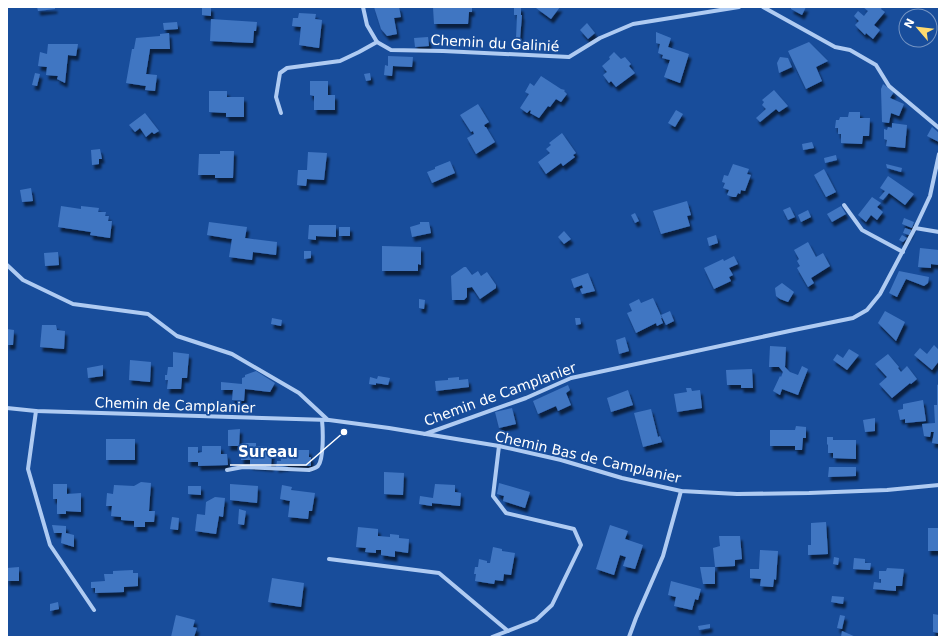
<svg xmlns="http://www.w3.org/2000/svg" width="946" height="644" font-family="'DejaVu Sans',sans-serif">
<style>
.building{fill:#4176c2;filter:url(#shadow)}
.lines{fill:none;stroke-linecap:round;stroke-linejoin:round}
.minor{stroke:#afcbf2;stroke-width:4}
.labels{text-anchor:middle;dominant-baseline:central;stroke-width:3.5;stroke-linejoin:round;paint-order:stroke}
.street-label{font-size:14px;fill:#fff;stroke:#184d9b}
.leader{fill:none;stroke:#fff;stroke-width:1.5}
.callout-dot{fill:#fff;stroke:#184d9b;stroke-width:1.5}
.callout-label{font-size:15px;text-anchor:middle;font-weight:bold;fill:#fff;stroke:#184d9b;stroke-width:3.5;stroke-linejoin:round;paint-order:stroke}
</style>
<defs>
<filter id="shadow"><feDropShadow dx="2.5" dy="4.5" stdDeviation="1" flood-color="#0009"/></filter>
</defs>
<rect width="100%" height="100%" fill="#184d9b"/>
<g class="building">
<polygon points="37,7 55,7 55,9 38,11"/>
<polygon points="202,7 211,7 211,16 202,15"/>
<polygon points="374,7 399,7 401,17 394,18 397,34 387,36 381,29"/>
<polygon points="433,7 472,7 472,12 469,12 468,24 434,24"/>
<polygon points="514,7 521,7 521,15 522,15 520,39 516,39 517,15 514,15"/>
<polygon points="537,7 560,7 551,19 536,8"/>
<polygon points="791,7 806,7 802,15 791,9"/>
<polygon points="863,7 882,7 881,9 885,12 874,25 880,30 873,39 866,33 865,35 855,25 859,21 854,16 858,11 864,16 868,11"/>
<polygon points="299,13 316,14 315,19 322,20 319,48 299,45 301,27 292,26 293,18 298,18"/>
<polygon points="211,19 257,22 256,31 254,31 253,43 210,41"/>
<polygon points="177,22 178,29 164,30 163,23"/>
<polygon points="587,23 595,33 588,39 580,30"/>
<polygon points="656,32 671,38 668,47 689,54 680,83 664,77 670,60 662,58 663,55 658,53 660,44 656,43"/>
<polygon points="169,33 170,49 150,49 146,74 157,75 155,91 145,90 146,86 126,83 132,49 134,49 136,38 160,36 160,34"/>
<polygon points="428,37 429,46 415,47 414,38"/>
<polygon points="809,42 828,61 816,67 822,81 806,89 788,51"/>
<polygon points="48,44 78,44 76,56 68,55 65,83 57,79 58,76 46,75 47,67 38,66 40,52 47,54"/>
<polygon points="614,52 621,59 625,57 631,64 629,66 635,73 616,87 611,81 609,83 603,75 607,72 602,66 610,59 609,57"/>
<polygon points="388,56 413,57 412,67 393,66 392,76 384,75 385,65 388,66"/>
<polygon points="780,57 788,58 792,67 779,73 777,63"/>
<polygon points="35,73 40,74 37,86 32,85"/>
<polygon points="370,73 371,80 366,81 364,74"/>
<polygon points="541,76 561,89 565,90 564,91 567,94 561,102 556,99 550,107 548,106 539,118 530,113 531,111 530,110 527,113 520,108 529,94 525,92 530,83 534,86"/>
<polygon points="310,81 328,81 328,95 335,95 335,110 314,110 314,96 310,95"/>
<polygon points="883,84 894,92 890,98 904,104 899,116 891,113 889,123 882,122 881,89"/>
<polygon points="774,90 788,106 779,112 776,109 760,122 756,118 766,109 762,105 764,102 762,100"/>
<polygon points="209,91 227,91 227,97 244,97 244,117 226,117 226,113 209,112"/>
<polygon points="478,104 489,122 484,125 485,127 486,127 495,142 476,154 467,138 474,134 473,131 471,132 460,115"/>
<polygon points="676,110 683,114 675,127 668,123"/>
<polygon points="849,112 860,112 860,118 870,118 869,136 863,136 862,144 841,143 841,134 838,134 838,128 835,128 836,120 839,120 840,117 848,117"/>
<polygon points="145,113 159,131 154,134 152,132 146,137 140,128 135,132 129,125"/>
<polygon points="892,123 907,125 905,148 886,146 887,140 884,139 884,129 887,130 888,127 892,128"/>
<polygon points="932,127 939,133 939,142 927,136"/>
<polygon points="562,133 576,153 573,155 575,157 563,166 561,163 546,174 538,162 550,153 546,149 551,145 549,143"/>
<polygon points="812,142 814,148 803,150 802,144"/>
<polygon points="100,149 102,159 99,159 99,164 92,165 91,150"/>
<polygon points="220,151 234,151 233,178 215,178 215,175 198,175 199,154 220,154"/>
<polygon points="308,152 327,153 324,180 307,179 306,186 297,185 298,170 307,170"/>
<polygon points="836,155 837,160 825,163 824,158"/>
<polygon points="450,161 455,173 432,183 427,172 435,169 435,167"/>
<polygon points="733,164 749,169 747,174 751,175 745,191 741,190 740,194 738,193 736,197 733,197 727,195 729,190 723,188 725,183 722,182 724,175 728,176"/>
<polygon points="886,164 902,168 901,172 887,168"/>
<polygon points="824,169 836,192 826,197 814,175"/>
<polygon points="888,176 914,194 905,205 889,193 883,200 879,198 885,191 880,188"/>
<polygon points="31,188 33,201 22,202 20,190"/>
<polygon points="872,197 881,203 877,207 883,212 877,220 871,215 866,222 858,215"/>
<polygon points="687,201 691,215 687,216 690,226 661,234 653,211"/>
<polygon points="61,206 81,209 81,206 99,208 98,212 106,212 105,216 109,216 108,221 112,221 110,238 90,235 91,232 58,227"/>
<polygon points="841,206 846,214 832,222 827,214"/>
<polygon points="790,207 795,217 788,220 783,210"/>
<polygon points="808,210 811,217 801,222 798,215"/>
<polygon points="635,213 639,221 635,223 631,215"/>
<polygon points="904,218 914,222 912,228 902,224"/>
<polygon points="209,222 247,227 245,238 277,242 276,255 253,252 252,260 229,257 232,239 207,235"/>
<polygon points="420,222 429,222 431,233 412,237 410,227 420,224"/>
<polygon points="309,225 336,225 336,237 316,236 316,240 308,239"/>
<rect x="339" y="227" width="11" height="9"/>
<polygon points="905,228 911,230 909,235 903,233"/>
<polygon points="564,231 571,239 564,244 558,237"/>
<polygon points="716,235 718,243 709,246 707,238"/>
<polygon points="902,235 907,238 903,242 899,240"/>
<polygon points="808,242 816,257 823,253 830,266 811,278 814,283 808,287 797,268 800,266 797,261 799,259 794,250"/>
<polygon points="382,246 421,247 421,265 418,264 418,271 382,271"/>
<polygon points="920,248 939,250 939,265 931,264 931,268 918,267"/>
<polygon points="304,251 311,251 311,258 304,259"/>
<polygon points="58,252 59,265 45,266 44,253"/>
<polygon points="734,256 738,264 729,268 733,275 729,277 731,281 714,289 704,268 723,259 724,261"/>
<polygon points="464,267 466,267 472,275 478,271 481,276 487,272 496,285 496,288 480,299 472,287 467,288 467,297 464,300 452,300 451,276"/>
<polygon points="899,271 929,277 928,283 924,286 906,279 897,297 889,293"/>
<polygon points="588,273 595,291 582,294 580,289 583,288 582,285 574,288 571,279"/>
<polygon points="782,283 794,292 788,302 780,299 776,296 775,288"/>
<polygon points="653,298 662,318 661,318 663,323 657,326 656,323 636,333 627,313 632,311 629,304 639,299 641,303"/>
<polygon points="419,299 425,300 424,309 419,308"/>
<polygon points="670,311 674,321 666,325 661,315"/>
<polygon points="885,311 905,322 896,341 878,323"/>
<polygon points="272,318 282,320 281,326 271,324"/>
<polygon points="575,318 580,318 581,324 576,325"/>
<polygon points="42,325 56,325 57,330 65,331 64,349 40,347"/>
<polygon points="7,329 14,330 13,345 7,345"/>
<polygon points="625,337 629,351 619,354 616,340"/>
<polygon points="934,345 939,350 939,361 932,370 914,355 920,348 927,354"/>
<polygon points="770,346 786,347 785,367 790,372 798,375 802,366 808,369 798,395 782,389 780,395 773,391 780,376 781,377 783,372 779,367 769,367"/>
<polygon points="849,349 859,355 847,370 833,360 837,354 843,358"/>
<polygon points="173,352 189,354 187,378 182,378 181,389 167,389 168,380 165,380 165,375 167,375 168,367 173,367"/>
<polygon points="888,354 899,367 898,368 901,372 907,366 917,379 911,384 910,383 892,398 879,384 887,377 875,364"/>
<polygon points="130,360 151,362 150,382 129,380"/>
<polygon points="103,365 103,376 88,378 87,368"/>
<polygon points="752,369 753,388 741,388 741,385 727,385 726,370"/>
<polygon points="256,371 275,383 270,392 245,389 244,401 232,400 233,390 221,390 221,382 242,384 242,378 245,377 245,375"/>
<polygon points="378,376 390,378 388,385 376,383 376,385 369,384 370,377 377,379"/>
<polygon points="459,377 459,380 468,379 469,387 436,391 435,381 448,380 448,378"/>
<polygon points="939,384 939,444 932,443 934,432 931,432 930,437 924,436 922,424 935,423 934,405 937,405 937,385"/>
<polygon points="568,385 570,390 566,393 571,405 558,411 556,406 538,414 533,401"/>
<polygon points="686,388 691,388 692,391 700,390 702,408 677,412 674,394 687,392"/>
<polygon points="628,390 633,405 611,412 607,398"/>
<polygon points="923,400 926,421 905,423 905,419 900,420 898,410 903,409 903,404"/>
<polygon points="512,408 516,424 499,428 495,412"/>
<polygon points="651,409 658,437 660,436 662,442 643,447 634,413"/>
<polygon points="875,418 875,431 865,432 863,420"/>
<polygon points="796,426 806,427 806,438 803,438 802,450 795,450 795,446 770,446 770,430 795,430"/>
<polygon points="240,429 239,446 228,446 228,430"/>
<polygon points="827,437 833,437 833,440 856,440 856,459 833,458 833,453 828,453 828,444 827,445"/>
<rect x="106" y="439" width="29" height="21"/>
<polygon points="242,443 256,443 256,446 270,447 270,452 272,452 271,467 250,465 250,460 241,460"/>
<polygon points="202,446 221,446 221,454 227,454 228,465 198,466 198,462 188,462 188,447 198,447 198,453 202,452"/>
<polygon points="297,450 309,450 309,457 311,457 311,466 288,466 276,468 277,461 281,461 280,454 297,453"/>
<polygon points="829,467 856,467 856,476 828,477"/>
<polygon points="384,472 404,473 403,495 384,494"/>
<polygon points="141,482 151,483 149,511 155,511 154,522 145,522 145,527 134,527 134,521 121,520 121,517 111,516 112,506 106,506 107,493 113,494 114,485 134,486"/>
<polygon points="499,483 530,492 525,508 503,501 504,496 497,494"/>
<polygon points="53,484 67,484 67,494 81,493 81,512 66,511 66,514 57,514 57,499 53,499"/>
<polygon points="230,484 258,486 257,503 230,500"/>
<polygon points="435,484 455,485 455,492 461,493 460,506 432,503 432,506 419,504 420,496 433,498"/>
<polygon points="282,485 292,487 291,490 315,493 312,511 309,511 308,519 288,517 290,501 280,499"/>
<polygon points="188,486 201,486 201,495 188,494"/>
<polygon points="215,497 225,498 223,517 219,516 216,534 195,531 197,514 205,515 206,502"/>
<polygon points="239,509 246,511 244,525 238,524"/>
<polygon points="172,517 179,518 178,530 170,529"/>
<polygon points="826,522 828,554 808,555 808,545 811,545 811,523"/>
<polygon points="52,525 66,526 66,533 74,535 74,547 61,543 62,533 54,533"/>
<polygon points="610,525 628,531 625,539 643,545 635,569 623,566 626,557 620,555 614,575 596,569"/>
<polygon points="358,527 378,529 378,536 390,537 390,534 399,535 399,538 409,539 408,553 395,551 395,557 381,555 381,550 376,550 376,553 365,552 366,548 356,547"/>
<rect x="928" y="528" width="11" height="23"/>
<polygon points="719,536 740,536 742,559 735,560 735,566 715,567 713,548 720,546"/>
<polygon points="493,547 502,549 502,551 515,553 511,575 504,574 503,581 495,580 494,584 475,581 476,574 474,574 475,567 478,567 479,559 487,561 487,563 490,563"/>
<polygon points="760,550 778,551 776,580 774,579 773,587 760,586 761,579 750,578 750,569 759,569"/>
<polygon points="834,557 839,558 838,565 833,564"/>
<polygon points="854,558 865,559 865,563 871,563 870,570 853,569"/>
<polygon points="19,567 19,581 7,581 7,568"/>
<polygon points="700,567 715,567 715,584 703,584"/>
<polygon points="887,568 904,569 902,586 896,586 896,591 873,589 874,582 881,583 881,579 879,579 879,571 886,571"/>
<polygon points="133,570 133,573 138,573 138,586 124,587 124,592 95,593 95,588 91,588 91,582 105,581 104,574 113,574 113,571"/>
<polygon points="272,578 304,583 301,607 268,602"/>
<polygon points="671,581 701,589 698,600 695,599 692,610 674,606 676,597 668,595"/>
<polygon points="832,596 844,597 843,604 831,602"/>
<polygon points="58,602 59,609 50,611 50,604"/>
<polygon points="933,614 939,615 939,633 933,632"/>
<polygon points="176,615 195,620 193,627 197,628 194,637 171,637"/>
<polygon points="840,615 845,616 842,629 837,628"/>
<polygon points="710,624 710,628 699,630 698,626"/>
<polygon points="842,631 856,637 841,637"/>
</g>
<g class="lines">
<g class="minor">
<polyline points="363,7 367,25 377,42 391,50 443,51 569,57 600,38 633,24 739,7"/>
<polyline points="763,7 835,47 850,50 876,65 889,86 939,128"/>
<polyline points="281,113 276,97 280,73 287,68 340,61 359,52 377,42"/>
<polyline points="844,205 862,230 903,252"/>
<polyline points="915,228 939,232"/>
<polyline points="7,265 23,280 73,304 148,314 177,336 232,354 299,393 328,420"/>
<polyline points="7,408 36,411 329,420 389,428 499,446 561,460 622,478 681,491 737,494 809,493 887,490 939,485"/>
<polyline points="36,411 28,469 50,545 94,610"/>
<polyline points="425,434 526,398 571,378 794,330 853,318 867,310 880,294 915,228 930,196 939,154"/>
<path d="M 227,470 L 243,467 L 309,470 C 312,469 316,468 318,466 C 324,459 323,430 322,420"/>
<polyline points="329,559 439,573 508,631"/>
<polyline points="492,637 536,620 552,605 581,545 574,529 506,513 493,496 499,446"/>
<polyline points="629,637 636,618 663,556 681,491"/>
</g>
</g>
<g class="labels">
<g class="street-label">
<text transform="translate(495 43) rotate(3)">Chemin du Galinié</text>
<text transform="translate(500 394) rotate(-20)">Chemin de Camplanier</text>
<text transform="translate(175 405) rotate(2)">Chemin de Camplanier</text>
<text transform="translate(588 457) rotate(13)">Chemin Bas de Camplanier</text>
</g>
</g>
<path class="leader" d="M344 432L306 465H230"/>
<circle class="callout-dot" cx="344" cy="432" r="4"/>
<g class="callout-label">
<text x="268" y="457">Sureau</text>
</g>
<rect width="946" height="644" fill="none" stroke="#ffffff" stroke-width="16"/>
<g transform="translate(918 28) rotate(298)"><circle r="19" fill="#184d9b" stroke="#7494c3"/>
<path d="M0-3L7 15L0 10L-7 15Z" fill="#ffdb6f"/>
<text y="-6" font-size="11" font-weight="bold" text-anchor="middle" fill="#ffffff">N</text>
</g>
</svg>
